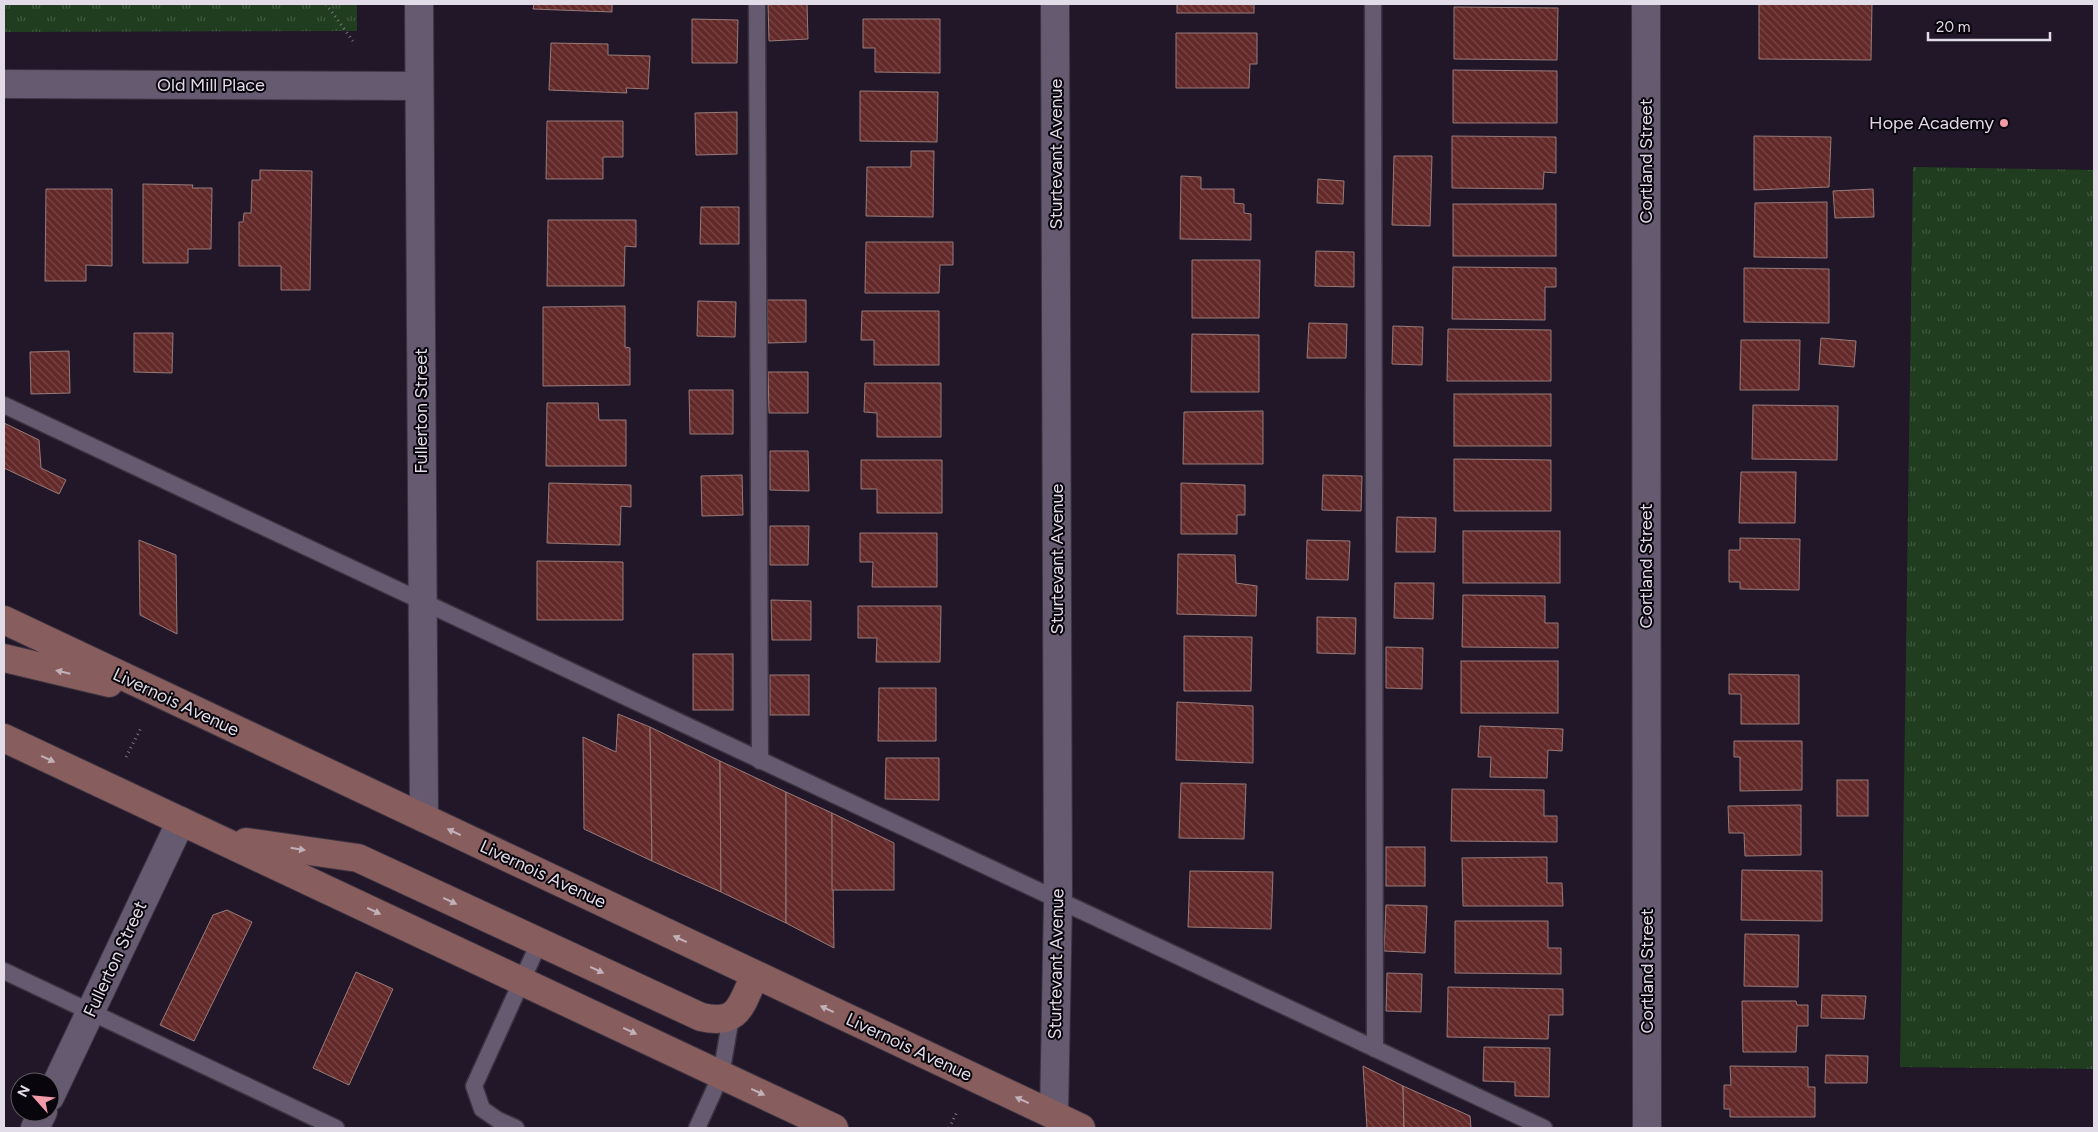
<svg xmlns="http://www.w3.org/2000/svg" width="2098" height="1132" font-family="Figtree,sans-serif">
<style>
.grass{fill:url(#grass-tufts)}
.building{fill:url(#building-back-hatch);stroke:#977b7a}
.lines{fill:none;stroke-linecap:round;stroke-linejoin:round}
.service-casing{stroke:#3a3340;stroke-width:19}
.minor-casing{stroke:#3a3340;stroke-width:30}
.tertiary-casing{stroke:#3a3340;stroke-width:30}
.secondary-casing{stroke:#3a3340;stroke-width:30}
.path{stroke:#7d7584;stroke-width:3;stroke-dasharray:1 4;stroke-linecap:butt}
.service{stroke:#655a6f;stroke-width:16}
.minor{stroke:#655a6f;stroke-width:28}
.tertiary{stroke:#655a6f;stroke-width:28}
.secondary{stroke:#885d5e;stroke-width:28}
.oneway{fill:#c2b0b8}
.poi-dot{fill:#f39aa9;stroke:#08050c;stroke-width:2}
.labels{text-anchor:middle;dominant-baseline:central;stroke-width:4;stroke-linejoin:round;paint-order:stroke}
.street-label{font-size:18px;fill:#e2dce8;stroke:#08050c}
.poi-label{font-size:18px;fill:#e2dce8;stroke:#08050c;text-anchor:end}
</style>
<defs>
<pattern id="grass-tufts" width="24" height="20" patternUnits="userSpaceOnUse" patternTransform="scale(1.25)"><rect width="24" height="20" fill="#203e1f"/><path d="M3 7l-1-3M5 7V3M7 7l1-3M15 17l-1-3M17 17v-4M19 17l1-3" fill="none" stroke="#405940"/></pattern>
<pattern id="building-back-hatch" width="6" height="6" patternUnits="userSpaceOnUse" patternTransform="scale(1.25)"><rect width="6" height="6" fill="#632929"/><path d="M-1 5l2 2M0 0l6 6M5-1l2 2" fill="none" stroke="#794748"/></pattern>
</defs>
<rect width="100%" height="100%" fill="#211728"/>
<g class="grass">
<polygon points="4,4 357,4 357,31 4,32"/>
<polygon points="1913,167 2094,170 2094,1069 1900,1067"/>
</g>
<g class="building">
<polygon points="534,4 612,4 612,12 533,9"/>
<polygon points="768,4 807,4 808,39 769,41"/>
<rect x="1177" y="4" width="77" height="9"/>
<polygon points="1759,4 1872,4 1871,60 1759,59"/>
<polygon points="1454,7 1558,8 1557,60 1454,59"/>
<polygon points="692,19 738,20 737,63 692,63"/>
<polygon points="863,19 940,19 940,73 875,72 875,48 863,48"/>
<polygon points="1176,33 1257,33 1257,64 1250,64 1249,88 1176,88"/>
<polygon points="551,43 608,44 608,55 650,56 648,89 626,88 627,93 549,90"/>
<polygon points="1453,70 1557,71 1557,123 1453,123"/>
<polygon points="860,91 938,92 937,142 860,141"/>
<polygon points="737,112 737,154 696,155 695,113"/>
<polygon points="547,121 623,121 623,157 603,157 603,179 546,179"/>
<polygon points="1452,136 1556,137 1556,173 1544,172 1543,189 1452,188"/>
<polygon points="1754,136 1831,137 1829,187 1754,190"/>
<polygon points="911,151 934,151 933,217 866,216 867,167 911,167"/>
<polygon points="1394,156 1432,156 1430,226 1392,225"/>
<polygon points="260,170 312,171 310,290 281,290 281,266 239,266 239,222 243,222 244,213 251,213 252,180 260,180"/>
<polygon points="1181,176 1201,177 1201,189 1234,189 1234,203 1244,204 1244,213 1251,214 1251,240 1180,239"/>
<polygon points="1318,179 1344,181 1343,204 1317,203"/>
<polygon points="143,184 193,185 192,188 212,188 211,249 188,249 188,263 143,263"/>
<polygon points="46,189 112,189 112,266 86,265 86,281 45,281"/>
<polygon points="1873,189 1874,217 1835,218 1833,191"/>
<polygon points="1827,202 1827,258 1754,257 1755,203"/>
<rect x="1453" y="204" width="103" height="52"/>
<polygon points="701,207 739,207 739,244 700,244"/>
<polygon points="548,220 636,220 636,247 625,246 624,286 547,286"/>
<polygon points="866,242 953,242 953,265 940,265 939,293 865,293"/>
<polygon points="1316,251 1354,252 1354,287 1315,286"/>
<polygon points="1192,260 1260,260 1259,318 1192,318"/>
<polygon points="1453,267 1556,268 1556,287 1545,287 1545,320 1452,319"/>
<polygon points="1744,268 1829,269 1829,323 1744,322"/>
<polygon points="767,300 806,300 806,342 768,343"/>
<polygon points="698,301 736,302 735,337 697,336"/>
<polygon points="625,306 625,347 630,348 630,385 543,386 543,307"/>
<polygon points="862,311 939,311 939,365 874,365 874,340 861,340"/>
<polygon points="1309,323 1347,324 1346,358 1307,358"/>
<polygon points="1393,326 1423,327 1422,365 1392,364"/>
<polygon points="1448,329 1551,330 1551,381 1447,381"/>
<polygon points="134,333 173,333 172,373 134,372"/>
<polygon points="1192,334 1259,335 1259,392 1191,392"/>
<polygon points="1821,338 1856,341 1854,367 1819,364"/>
<polygon points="1741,340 1800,340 1799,390 1740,390"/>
<polygon points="69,351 70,393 31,394 30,352"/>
<polygon points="768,372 808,372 808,413 769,413"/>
<polygon points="865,383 941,383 941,437 877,437 877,413 864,412"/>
<polygon points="689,390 733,390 733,434 690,434"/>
<rect x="1454" y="394" width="97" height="52"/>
<polygon points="547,403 598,403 599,420 626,420 626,466 546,466"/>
<polygon points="1753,405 1838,406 1837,460 1752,459"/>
<polygon points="1263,411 1263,464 1183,464 1184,412"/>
<polygon points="4,423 39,440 41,468 66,480 59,494 4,468"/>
<polygon points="770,451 808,451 809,491 770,490"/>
<polygon points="1454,459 1551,460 1551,511 1454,511"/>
<polygon points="861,460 942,460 942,513 877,513 877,489 861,489"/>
<polygon points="1741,472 1796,472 1795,523 1739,523"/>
<polygon points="742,475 743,515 702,516 701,476"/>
<polygon points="1323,475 1362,476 1361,511 1322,510"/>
<polygon points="549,483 631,485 631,507 621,506 620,545 547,543"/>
<polygon points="1181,483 1245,485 1245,515 1237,515 1237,534 1181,534"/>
<polygon points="1397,517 1436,518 1435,552 1396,552"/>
<polygon points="770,526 809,526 808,565 770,565"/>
<rect x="1463" y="531" width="97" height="52"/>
<polygon points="860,533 937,533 937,587 872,587 873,562 860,562"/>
<polygon points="1740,538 1800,539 1799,590 1740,589 1740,582 1729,582 1729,550 1740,550"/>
<polygon points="139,540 176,555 177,634 140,615"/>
<polygon points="1307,540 1350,541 1348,580 1306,579"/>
<polygon points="1178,554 1235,555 1236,583 1257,586 1256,616 1177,614"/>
<polygon points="537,561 623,562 623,620 537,620"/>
<polygon points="1395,583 1434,583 1433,619 1394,618"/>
<polygon points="1463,595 1545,596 1545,623 1558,623 1558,648 1462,647"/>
<polygon points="771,600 811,601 811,640 772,640"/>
<polygon points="858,606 941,606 940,662 876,662 877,638 858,638"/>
<polygon points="1317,617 1356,618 1355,654 1317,653"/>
<polygon points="1184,636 1252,637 1251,691 1184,691"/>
<polygon points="1386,647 1423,648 1422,689 1386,688"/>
<rect x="693" y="654" width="40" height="56"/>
<rect x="1461" y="661" width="97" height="52"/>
<polygon points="1729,674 1799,675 1799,724 1741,724 1741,694 1729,694"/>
<rect x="770" y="675" width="39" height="40"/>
<polygon points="879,688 936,688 936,741 878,741"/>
<polygon points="1177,702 1253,706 1253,763 1176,760"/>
<polygon points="618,714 650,727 652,861 584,829 583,737 616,752"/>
<polygon points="1480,726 1563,729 1562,751 1548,750 1547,778 1490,777 1491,757 1478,757"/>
<polygon points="650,727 720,761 721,892 652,861"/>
<polygon points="1734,741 1802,741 1802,790 1740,791 1740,757 1734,757"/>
<polygon points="886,758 939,758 939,800 885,799"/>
<polygon points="720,761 786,792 786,923 721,892"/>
<rect x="1837" y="780" width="31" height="36"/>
<polygon points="1181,783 1246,784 1244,839 1179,838"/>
<polygon points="1452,789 1544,790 1544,816 1557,816 1557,842 1451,841"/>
<polygon points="786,792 832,813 834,948 786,923"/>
<polygon points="1801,805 1801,855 1745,856 1744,833 1729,833 1728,806"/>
<polygon points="832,813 894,843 894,890 832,890"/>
<rect x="1386" y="847" width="39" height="39"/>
<polygon points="1547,857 1547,883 1562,883 1563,906 1463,906 1462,858"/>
<polygon points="1742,870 1822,871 1822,921 1741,920"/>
<polygon points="1190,871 1273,872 1271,929 1188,927"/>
<polygon points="1386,905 1427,906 1425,953 1384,951"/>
<polygon points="227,910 252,922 194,1041 160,1025 213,915"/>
<polygon points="1455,921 1548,921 1548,948 1561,948 1561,974 1455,973"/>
<polygon points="1745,934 1799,935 1798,987 1744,986"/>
<polygon points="356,972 393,989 349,1085 313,1068"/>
<polygon points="1387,973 1422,974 1421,1012 1386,1011"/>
<polygon points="1448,987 1563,989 1563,1015 1549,1015 1548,1039 1447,1037"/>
<polygon points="1822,995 1866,996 1864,1019 1821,1018"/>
<polygon points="1742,1001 1796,1001 1797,1005 1808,1005 1808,1026 1797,1026 1796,1052 1743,1052"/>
<polygon points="1484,1047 1550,1048 1549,1097 1515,1096 1515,1082 1483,1081"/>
<polygon points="1826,1055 1868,1056 1867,1083 1825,1083"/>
<polygon points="1363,1066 1403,1086 1404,1128 1367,1128"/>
<polygon points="1730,1066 1808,1067 1808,1087 1815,1087 1815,1117 1730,1117 1730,1109 1724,1109 1724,1085 1731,1085"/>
<polygon points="1403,1086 1470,1116 1471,1128 1404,1128"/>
</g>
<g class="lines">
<defs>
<g id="service">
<polyline points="757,4 760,761"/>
<polyline points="1373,4 1375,1049"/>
<polyline points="4,405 1544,1128"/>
<polyline points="4,971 336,1128"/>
<polyline points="516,1128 498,1120 482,1109 474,1086 539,943"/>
<polyline points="697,1128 721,1075 731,1017"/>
</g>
<g id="minor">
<polyline points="419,4 424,818"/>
<polyline points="1646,4 1647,1128"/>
<polyline points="4,84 419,86"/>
<polyline points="1054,1115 1058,901 1055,4"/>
</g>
<g id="tertiary">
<polyline points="50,1097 181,821"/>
<polyline points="35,1128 43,1112"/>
</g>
<g id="secondary">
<polyline points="4,620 1081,1128"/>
<polyline points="4,658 109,683"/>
<polyline points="4,738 834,1128"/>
<path d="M 246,842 L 358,858 L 701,1017 C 740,1026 741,1004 755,975"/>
</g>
</defs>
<use href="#service" class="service-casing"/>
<use href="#minor" class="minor-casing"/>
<use href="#tertiary" class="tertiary-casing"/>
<use href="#secondary" class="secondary-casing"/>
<g class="path">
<polyline points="326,4 353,41"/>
<polyline points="126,757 142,726"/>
<polyline points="949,1128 957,1112"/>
</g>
<use href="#service" class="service"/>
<use href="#minor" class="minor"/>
<use href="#tertiary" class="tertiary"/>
<use href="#secondary" class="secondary"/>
</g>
<defs><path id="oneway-solid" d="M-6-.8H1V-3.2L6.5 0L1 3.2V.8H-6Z" transform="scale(1.25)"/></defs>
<g class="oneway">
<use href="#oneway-solid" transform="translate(63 672) rotate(-167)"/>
<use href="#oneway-solid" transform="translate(48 759) rotate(25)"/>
<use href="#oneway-solid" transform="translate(454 832) rotate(-155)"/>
<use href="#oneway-solid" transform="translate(298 849) rotate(9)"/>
<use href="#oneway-solid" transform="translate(450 901) rotate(25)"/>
<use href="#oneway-solid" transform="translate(374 911) rotate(25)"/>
<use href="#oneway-solid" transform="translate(680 939) rotate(-155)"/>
<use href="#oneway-solid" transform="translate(597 970) rotate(25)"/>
<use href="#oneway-solid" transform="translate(827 1009) rotate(-155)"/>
<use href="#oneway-solid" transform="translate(630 1031) rotate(25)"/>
<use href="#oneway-solid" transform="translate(758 1092) rotate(25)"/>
<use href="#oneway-solid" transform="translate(1022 1100) rotate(-155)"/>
</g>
<circle class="poi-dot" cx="2004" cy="123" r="5"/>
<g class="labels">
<g class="street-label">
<text x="211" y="85">Old Mill Place</text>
<text transform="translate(1056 154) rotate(-90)">Sturtevant Avenue</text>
<text transform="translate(1646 161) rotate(-90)">Cortland Street</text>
<text transform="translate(421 411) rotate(-90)">Fullerton Street</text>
<text transform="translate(1057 559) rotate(-90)">Sturtevant Avenue</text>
<text transform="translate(1646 566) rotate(-90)">Cortland Street</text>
<text transform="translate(176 702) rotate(25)">Livernois Avenue</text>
<text transform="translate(543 874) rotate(25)">Livernois Avenue</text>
<text transform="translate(115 959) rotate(-65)">Fullerton Street</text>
<text transform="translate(1056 964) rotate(-89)">Sturtevant Avenue</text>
<text transform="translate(1647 971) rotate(-90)">Cortland Street</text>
<text transform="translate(909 1047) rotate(25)">Livernois Avenue</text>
</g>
<g class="poi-label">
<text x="1994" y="123">Hope Academy</text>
</g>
</g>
<rect width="2098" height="1132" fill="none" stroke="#e2dce8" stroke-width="10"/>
<g transform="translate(35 1097) rotate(297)"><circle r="24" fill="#08050c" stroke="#5f5b64"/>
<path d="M0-4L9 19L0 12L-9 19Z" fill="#f39aa9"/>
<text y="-8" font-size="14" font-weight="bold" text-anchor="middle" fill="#e2dce8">N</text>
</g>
<path d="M1928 32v8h122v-8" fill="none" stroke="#e2dce8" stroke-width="2.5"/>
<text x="1936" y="32" font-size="15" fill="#e2dce8" stroke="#08050c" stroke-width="4" paint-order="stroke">20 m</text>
</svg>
